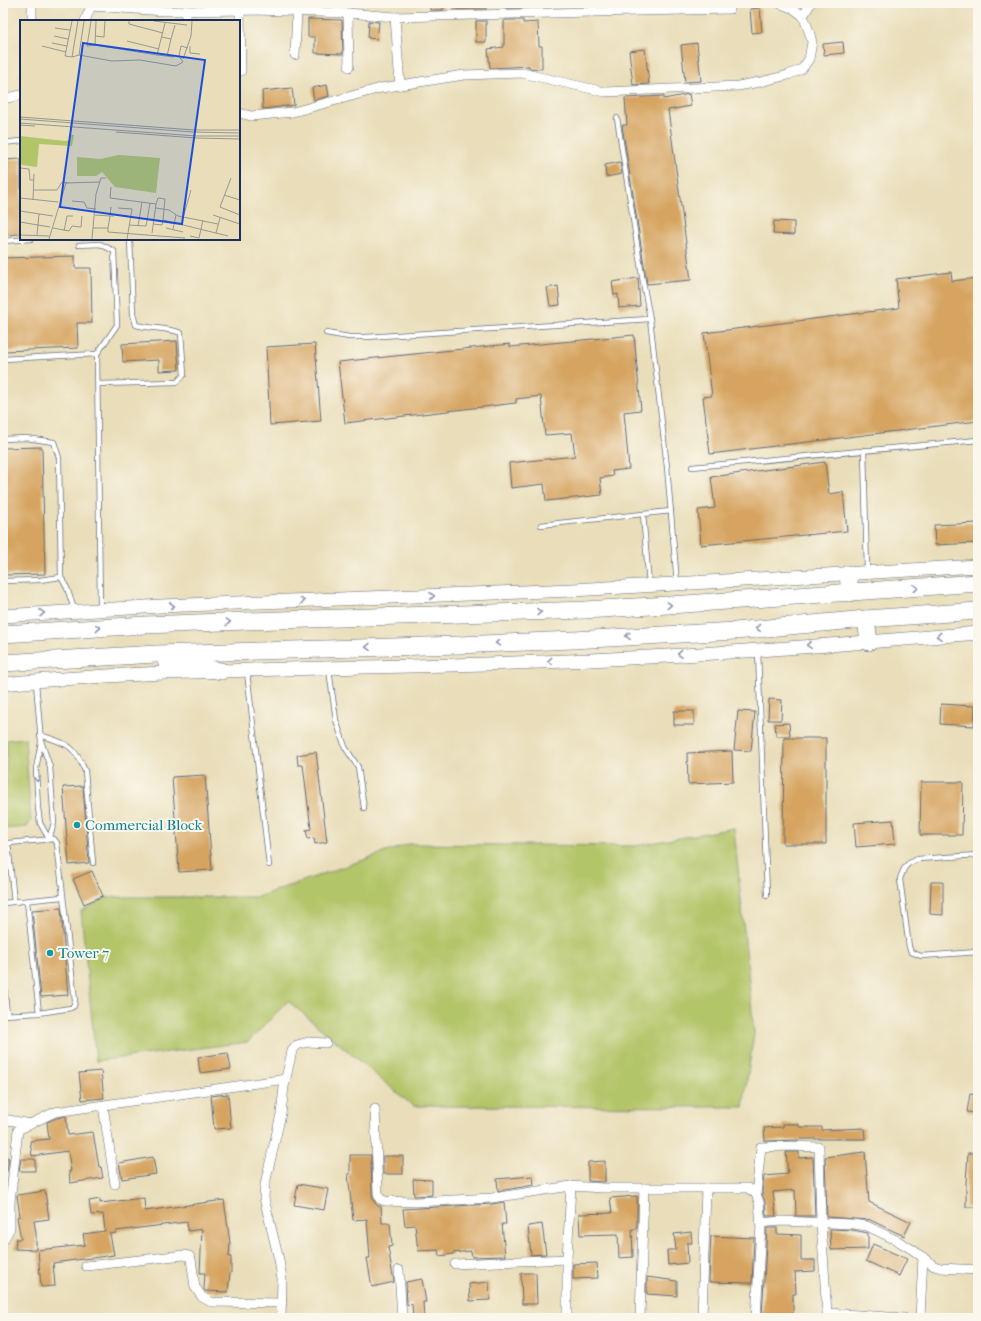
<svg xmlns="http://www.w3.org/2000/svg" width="981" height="1321" font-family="'IM FELL French Canon',serif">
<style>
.green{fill:#b3c569;stroke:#677a64}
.building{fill:#d6a460}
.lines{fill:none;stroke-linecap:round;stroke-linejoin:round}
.lane-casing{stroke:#636c7e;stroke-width:6}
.street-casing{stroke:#636c7e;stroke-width:10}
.secondary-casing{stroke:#636c7e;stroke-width:14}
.highway-casing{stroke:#636c7e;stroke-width:18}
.lane{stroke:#fff;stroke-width:4.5}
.street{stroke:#fff;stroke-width:9}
.secondary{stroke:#fff;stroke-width:13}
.highway{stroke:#fff;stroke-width:17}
.oneway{stroke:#8d97ae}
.culture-dot{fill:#0f9aa8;stroke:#fbf7ec;stroke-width:1.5}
.labels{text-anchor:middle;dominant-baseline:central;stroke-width:4;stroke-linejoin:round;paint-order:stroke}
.culture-label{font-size:15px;fill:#0d838f;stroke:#fbf7ec;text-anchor:start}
.inset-road{fill:none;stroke:#979895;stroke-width:1}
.view{fill:#1d4ed8;fill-opacity:0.15;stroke:#1d4ed8;stroke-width:2}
.inset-edge{fill:none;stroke:#1b2f5e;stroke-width:2}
</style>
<rect width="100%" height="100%" fill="#fbf7ec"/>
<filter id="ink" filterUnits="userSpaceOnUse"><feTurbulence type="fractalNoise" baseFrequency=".025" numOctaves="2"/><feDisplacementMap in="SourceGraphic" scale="8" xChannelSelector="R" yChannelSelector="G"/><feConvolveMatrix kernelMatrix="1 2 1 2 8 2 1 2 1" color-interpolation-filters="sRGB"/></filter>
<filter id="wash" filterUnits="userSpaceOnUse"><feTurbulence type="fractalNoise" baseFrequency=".012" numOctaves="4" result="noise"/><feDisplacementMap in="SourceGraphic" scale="16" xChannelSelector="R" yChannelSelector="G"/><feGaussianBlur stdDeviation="0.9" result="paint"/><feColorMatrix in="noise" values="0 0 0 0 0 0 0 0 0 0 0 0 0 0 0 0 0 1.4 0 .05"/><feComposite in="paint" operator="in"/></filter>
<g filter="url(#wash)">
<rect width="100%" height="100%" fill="#e9deb9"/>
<g class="green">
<polygon points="25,738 31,821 27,827 3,829 3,787 6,785 7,740"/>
<polygon points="734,828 754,1033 743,1107 413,1106 288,1001 248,1042 96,1061 81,911 108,897 257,897 409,844 635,846"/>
</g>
<g id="blocks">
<g class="building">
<rect x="430" y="3" width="13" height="7"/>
<rect x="454" y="3" width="32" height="6"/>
<rect x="505" y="3" width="18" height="5"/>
<polygon points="760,8 762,32 752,33 750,9"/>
<polygon points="308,19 342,20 343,54 315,53 315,37 308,37"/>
<polygon points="504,20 523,20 523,23 538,22 539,46 542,46 542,69 529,68 529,66 490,68 488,49 504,47"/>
<polygon points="369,21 379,22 377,39 368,38"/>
<rect x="476" y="21" width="10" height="21"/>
<polygon points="843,42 844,53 824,55 823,44"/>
<polygon points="697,43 701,81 685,82 681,45"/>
<polygon points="645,49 649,84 633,85 629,51"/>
<polygon points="327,85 329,96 314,100 312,88"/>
<polygon points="292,88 294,105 263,109 262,91"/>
<polygon points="689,94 691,106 668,110 691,280 647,284 622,125 627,125 625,98 664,96 664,99"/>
<polygon points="21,159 21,234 3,235 3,160"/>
<polygon points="620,162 622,174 606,177 605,165"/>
<polygon points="774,221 794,222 794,235 773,234"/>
<polygon points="75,256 75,268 91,268 92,323 77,323 78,348 3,351 3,258"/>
<polygon points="951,272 952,281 978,278 978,421 710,454 703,397 712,396 704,333 899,308 896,279"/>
<polygon points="638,278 640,306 619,308 618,294 614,295 612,282"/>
<polygon points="558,286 560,305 550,306 547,288"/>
<polygon points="634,335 641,410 624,412 629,469 612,471 613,476 600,478 602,495 546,501 544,484 511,488 509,463 575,456 572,433 545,435 541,396 516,399 516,403 345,423 338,362 510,344 510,347"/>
<polygon points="177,341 179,370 159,371 159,360 123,362 122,344"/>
<polygon points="315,344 321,421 270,425 266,347"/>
<polygon points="42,447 45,574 3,575 3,448"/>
<polygon points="825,462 829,494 843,492 847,531 701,545 698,510 715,508 711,477"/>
<polygon points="978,523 978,543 935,545 934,525"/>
<polygon points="769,699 782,700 781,720 768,720"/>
<polygon points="941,704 975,706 974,726 940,724"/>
<rect x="674" y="711" width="20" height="14"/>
<polygon points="738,711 755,712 751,751 734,750"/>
<polygon points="789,723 790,736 776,736 775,724"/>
<polygon points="784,738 826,738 826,844 783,844"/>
<polygon points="732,751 733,782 688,784 687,753"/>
<polygon points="316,752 327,842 315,844 314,838 308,839 306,830 311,829 303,765 298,765 297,755"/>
<polygon points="205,775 212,870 179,872 172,777"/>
<polygon points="921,782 963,782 962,835 920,835"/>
<polygon points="83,786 89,863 69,865 63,787"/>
<polygon points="893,820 895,844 856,847 854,823"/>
<polygon points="92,871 103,896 84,904 73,879"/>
<polygon points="931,882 943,882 943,915 930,914"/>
<polygon points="61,908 68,995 41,997 32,910"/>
<polygon points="228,1053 231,1069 200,1073 198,1057"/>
<polygon points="101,1071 104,1098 82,1100 79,1073"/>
<polygon points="228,1094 231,1128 214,1129 211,1096"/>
<polygon points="970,1094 978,1095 978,1113 967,1112"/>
<polygon points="66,1116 68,1135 93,1132 99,1167 101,1167 103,1178 70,1183 69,1171 71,1171 68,1151 32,1156 30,1141 49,1139 47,1122 57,1118"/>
<polygon points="783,1124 799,1124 799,1127 822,1127 822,1130 864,1128 865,1139 799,1139 799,1140 765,1141 764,1128 783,1127"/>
<polygon points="786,1152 799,1152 799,1158 813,1157 815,1216 796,1216 795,1190 773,1192 776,1216 766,1216 765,1201 762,1193 764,1176 788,1174"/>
<polygon points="865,1152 869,1202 911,1222 904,1236 868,1219 868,1220 827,1217 825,1157"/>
<polygon points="968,1153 978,1153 978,1207 966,1207 966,1182"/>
<polygon points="350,1155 371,1155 372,1195 375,1203 378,1206 381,1206 382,1223 390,1223 392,1246 388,1247 394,1282 372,1287 367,1258 370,1258 367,1219 353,1220 348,1174 350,1174"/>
<rect x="383" y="1156" width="20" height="18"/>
<polygon points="153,1157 156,1174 122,1179 119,1163"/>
<polygon points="3,1158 9,1158 7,1171 3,1171"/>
<polygon points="21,1159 35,1159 35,1171 19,1171"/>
<polygon points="605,1161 605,1182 588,1181 588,1162"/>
<polygon points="533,1176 534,1185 498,1191 497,1179"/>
<polygon points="413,1179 432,1180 432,1195 414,1196"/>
<polygon points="298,1184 328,1189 324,1210 294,1205"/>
<polygon points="45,1191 49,1219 34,1221 36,1233 36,1250 15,1249 16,1239 21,1239 17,1217 20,1216 17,1195"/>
<polygon points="637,1196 637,1229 632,1229 633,1257 619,1258 618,1234 580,1235 579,1214 612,1213 610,1198"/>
<polygon points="144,1198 145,1211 224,1200 230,1243 229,1257 231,1257 231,1273 230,1273 228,1292 205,1291 204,1289 205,1273 200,1273 202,1229 188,1231 187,1222 116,1231 116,1233 110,1234 114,1255 53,1263 55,1286 41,1287 38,1250 85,1245 83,1234 105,1231 103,1214 91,1215 89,1201 100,1199 100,1203"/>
<polygon points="504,1202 506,1224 502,1224 505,1256 472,1257 471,1251 453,1253 453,1254 439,1256 438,1250 418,1251 415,1225 405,1226 403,1209 492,1204"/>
<polygon points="542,1224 546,1254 531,1255 528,1226"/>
<polygon points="767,1228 777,1228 777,1234 801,1235 801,1260 815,1260 815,1271 795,1272 796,1294 793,1294 793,1315 762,1316"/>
<polygon points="830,1229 852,1230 868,1233 868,1249 831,1250"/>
<polygon points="691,1232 692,1243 687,1243 688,1263 668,1265 667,1250 676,1250 674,1234"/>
<polygon points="711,1236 754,1238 752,1283 709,1282"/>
<polygon points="873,1244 907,1259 899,1276 866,1261"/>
<polygon points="597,1263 598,1278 573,1279 573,1264"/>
<polygon points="521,1273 536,1273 537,1304 522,1304"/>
<polygon points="647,1277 677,1281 677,1296 647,1294"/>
<polygon points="422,1279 426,1302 423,1302 424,1318 413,1318 412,1304 407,1305 406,1282"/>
<polygon points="489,1282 490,1300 470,1301 469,1284"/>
</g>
</g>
</g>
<g filter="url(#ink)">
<use href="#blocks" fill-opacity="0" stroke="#636c7e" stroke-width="1"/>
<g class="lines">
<defs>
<g id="lane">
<polyline points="617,118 643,282 650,319 667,467 677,583"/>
<polyline points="3,143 21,141"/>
<polyline points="3,241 31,239"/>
<polyline points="79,245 100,244 114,251 117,325 97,354 100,609"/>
<polyline points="326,333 349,337 366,337 650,319"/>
<polyline points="3,359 97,354"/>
<path d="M 98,384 L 177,382 L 184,375 L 181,333 C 167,327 151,329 136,325 L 133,314 L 130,239"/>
<polyline points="3,439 26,438 54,442 59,458 61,577 67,588 74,609"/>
<polyline points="864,450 867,571"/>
<polyline points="692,467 978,440"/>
<polyline points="643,514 649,584"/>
<polyline points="541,525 671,511"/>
<polyline points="3,581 40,580 61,577"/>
<polyline points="758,651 767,895"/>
<polyline points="329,670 336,720 345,747 358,767 364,808"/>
<polyline points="247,672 269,865"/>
<polyline points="36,683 41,741 50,767 54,823 49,839"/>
<path d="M 40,735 C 67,744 74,744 85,771 L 93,863"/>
<polyline points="41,742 36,769 38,808 40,823 49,839"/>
<path d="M 978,855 L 918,859 C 906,863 904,867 900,879 L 909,947 L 911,952 L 921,956 L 978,952"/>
<polyline points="27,901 39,1013"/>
<polyline points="3,903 62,897"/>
<polyline points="3,975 7,1014"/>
<polyline points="3,1015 39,1013 71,1008 74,1006 75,1001 57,843 54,839 8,843 14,902"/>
</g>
<g id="street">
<polyline points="91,3 91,6 165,11 254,10 348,13 395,17 592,12 594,3"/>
<polyline points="186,10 186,21"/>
<polyline points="240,10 241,71"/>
<polyline points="592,12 730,9"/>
<polyline points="348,13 349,67"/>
<polyline points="803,16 811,3"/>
<polyline points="395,17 400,85"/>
<polyline points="32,21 32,3"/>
<polyline points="85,21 91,6"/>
<polyline points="295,55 297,11"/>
<polyline points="3,99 21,95"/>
<polyline points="239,113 251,116 293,112 381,88 464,75 522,73 605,92 738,86 760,82 788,75 802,69 809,59 812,42 809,31 803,16 794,9 779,3"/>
<polyline points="103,1106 115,1184"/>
<polyline points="375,1109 378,1193 380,1199 385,1201 416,1202 492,1198 571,1186 602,1188 748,1188 756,1194 759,1202 761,1224 756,1318"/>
<polyline points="3,1119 31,1124"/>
<polyline points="756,1194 761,1147 790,1146 819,1147 821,1223 827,1313 904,1318"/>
<polyline points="760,1223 782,1221 853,1224 867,1226 898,1241 913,1250 934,1266 941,1268 978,1270"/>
<polyline points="3,1241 10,1228 10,1202 18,1130 55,1112 286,1079"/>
<polyline points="567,1259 571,1186"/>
<polyline points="455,1264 567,1259 567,1318"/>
<polyline points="86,1266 184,1255 189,1256 191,1259 195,1287 202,1297 211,1302 282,1303"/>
<polyline points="399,1270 402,1318"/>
<polyline points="281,1318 282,1279 279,1260 264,1198 265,1184 281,1114 284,1087 292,1051 297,1045 308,1042 326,1043"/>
<polyline points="640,1318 644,1188"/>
<polyline points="702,1318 706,1188"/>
<polyline points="920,1318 923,1257"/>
</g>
<g id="secondary">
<polyline points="3,616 161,606 573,590 978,566"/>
<path d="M 3,684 C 172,668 343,669 513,663 C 668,658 823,646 978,633"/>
</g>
<g id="highway">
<polyline points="848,574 850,593"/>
<polyline points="866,619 869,642"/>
<polyline points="3,634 145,625 247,621 585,610 685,604 978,583"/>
<polyline points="166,661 221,671"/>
<polyline points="3,663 156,654 459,645 573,640 735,631 866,619 978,611"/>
</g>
</defs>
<use href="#lane" class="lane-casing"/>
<use href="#street" class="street-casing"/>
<use href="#secondary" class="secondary-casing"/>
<use href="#highway" class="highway-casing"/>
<use href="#lane" class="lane"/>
<use href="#street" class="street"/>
<use href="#secondary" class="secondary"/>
<use href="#highway" class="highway"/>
</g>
<defs><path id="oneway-chevron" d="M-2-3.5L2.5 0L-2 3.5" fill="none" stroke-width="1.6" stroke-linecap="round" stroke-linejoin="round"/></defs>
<g class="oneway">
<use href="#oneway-chevron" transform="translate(916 588) rotate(-4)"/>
<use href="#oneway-chevron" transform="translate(432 596) rotate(-2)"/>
<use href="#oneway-chevron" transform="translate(302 601) rotate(-2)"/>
<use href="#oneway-chevron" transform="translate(669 605) rotate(-3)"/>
<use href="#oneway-chevron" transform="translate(172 606) rotate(-2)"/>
<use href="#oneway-chevron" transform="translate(539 612) rotate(-2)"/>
<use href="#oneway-chevron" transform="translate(42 613) rotate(-4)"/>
<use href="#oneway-chevron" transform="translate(228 622) rotate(-2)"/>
<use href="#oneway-chevron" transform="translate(98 628) rotate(-3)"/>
<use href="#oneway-chevron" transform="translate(758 628) rotate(175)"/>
<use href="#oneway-chevron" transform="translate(628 636) rotate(177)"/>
<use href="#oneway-chevron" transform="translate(939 636) rotate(175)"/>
<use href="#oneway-chevron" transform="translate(498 643) rotate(177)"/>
<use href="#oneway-chevron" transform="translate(809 645) rotate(177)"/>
<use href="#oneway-chevron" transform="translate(368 647) rotate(179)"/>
<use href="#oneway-chevron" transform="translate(680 654) rotate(177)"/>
<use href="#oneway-chevron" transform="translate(550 661) rotate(177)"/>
<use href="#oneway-chevron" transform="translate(37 779) rotate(87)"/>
</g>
</g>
<g class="culture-dot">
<circle cx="77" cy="825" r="4"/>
<circle cx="50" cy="953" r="4"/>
</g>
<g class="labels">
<g class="culture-label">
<text x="85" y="825">Commercial Block</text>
<text x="58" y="953">Tower 7</text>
</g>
</g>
<g transform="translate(20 20)">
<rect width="220" height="220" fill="#e9deb9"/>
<path d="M 51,115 L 54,115 L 52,126 L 19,124 L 17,147 L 2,145 L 0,142 L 0,116 L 45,121 L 50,120 ZM 99,135 L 140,138 L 136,173 L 95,167 L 82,152 L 76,156 L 57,156 L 57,137 L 80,139 Z" fill="#b3c569"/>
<path class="inset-road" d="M 58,1 L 52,37 L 59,35 L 64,1M 71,1 L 67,26 L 75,25M 76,1 L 75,25 L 137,35 L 145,3M 109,1 L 109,4 L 143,13M 134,1 L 167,5M 35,8 L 50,10M 34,16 L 48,19M 75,16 L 84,17 L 85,1M 142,17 L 151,19 L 155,5M 107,21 L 139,29M 32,23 L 47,26M 22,26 L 46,32M 170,26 L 170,33 L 180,34M 59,35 L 92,41 L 120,40 L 156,46 L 163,42 L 159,36 L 161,26 L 168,28M 137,35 L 154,37M 147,36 L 151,19M 52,37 L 45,36 L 52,1M 163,39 L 171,16 L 172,1M 0,97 L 174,110 L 220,110M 0,99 L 173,112 L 220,113M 0,103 L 176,116 L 220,116M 0,105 L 15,106M 96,112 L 176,118 L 220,119M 0,148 L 9,149 L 10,160 L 14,160M 211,158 L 200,187 L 220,195M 91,167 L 90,178 L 136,184 L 132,213M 14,170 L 37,170 L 42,162 L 48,163M 204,175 L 220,180M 0,178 L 38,182M 13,180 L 14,154M 52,181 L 64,182 L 67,188 L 76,189M 136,184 L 138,178 L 145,179 L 143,200 L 208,216M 91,187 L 90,196 L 94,196M 98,188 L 112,189 L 107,219M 136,188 L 149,190 L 158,196 L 198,204M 0,191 L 33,196M 75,195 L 90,196 L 88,208M 193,195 L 220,204M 163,198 L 171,170M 0,202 L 30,207M 133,204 L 142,205 L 143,200M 109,205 L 126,206 L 130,183M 118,206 L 122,182M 33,208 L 49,211 L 52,206 L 61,207 L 62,196M 73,208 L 88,208 L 88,212 L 165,218M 146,208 L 163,212M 153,209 L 156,195M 44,211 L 47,196 L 53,196M 196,213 L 200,198M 0,215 L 29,216M 17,215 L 19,194M 170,216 L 179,218 L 183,200M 29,219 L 46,163 L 80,162M 72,219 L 76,174 L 81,158 L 86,158"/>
<path class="view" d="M 63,23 L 185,40 L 162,204 L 40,187 Z"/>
<rect width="220" height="220" class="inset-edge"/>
</g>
<rect width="981" height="1321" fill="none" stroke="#fbf7ec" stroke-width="16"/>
</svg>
